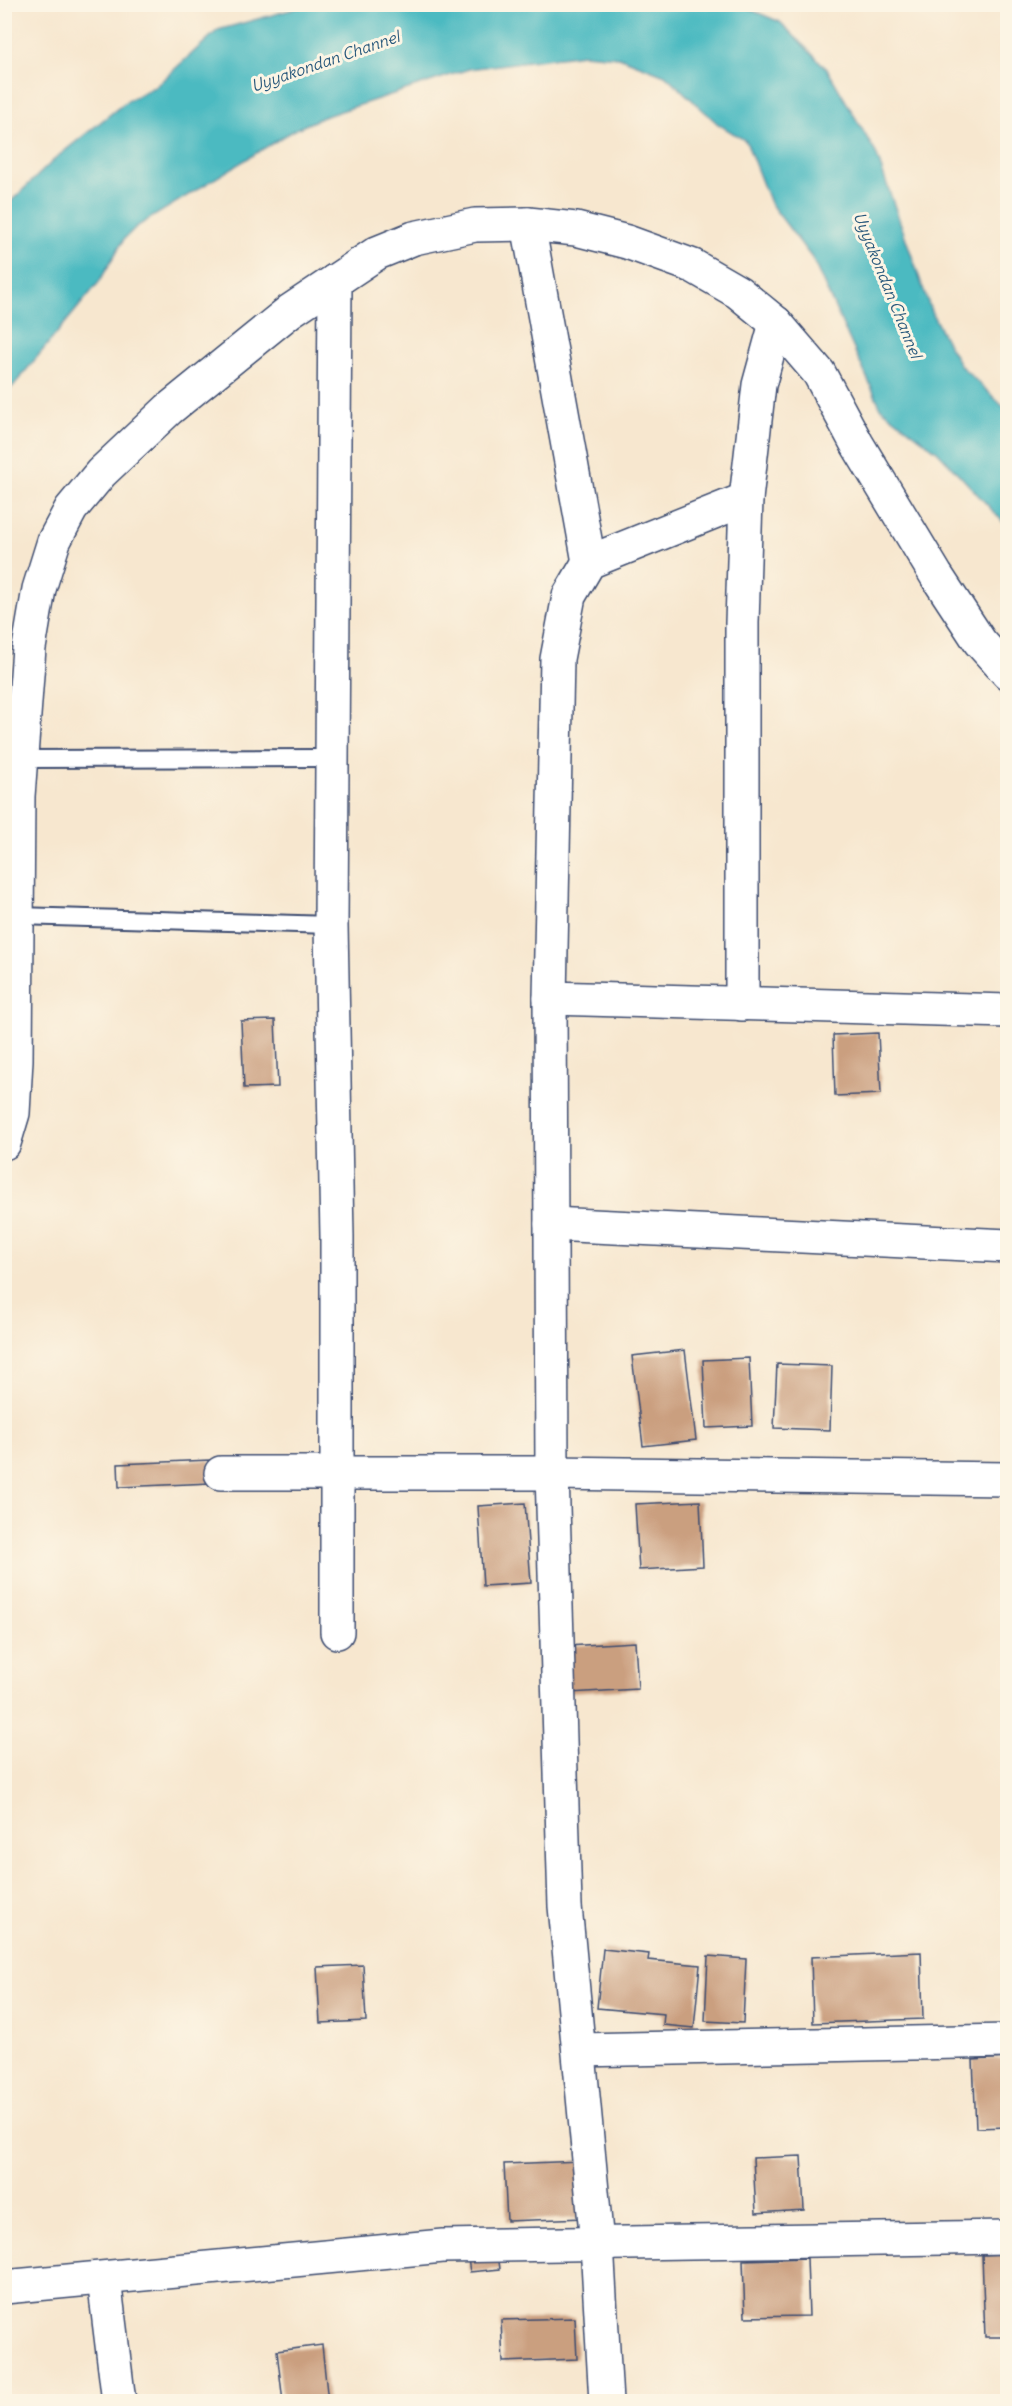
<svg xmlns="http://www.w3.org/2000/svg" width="1012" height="2406" font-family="Delius,sans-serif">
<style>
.water{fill:#4bbac1;stroke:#337490;stroke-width:1.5}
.building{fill:#ca9f7f}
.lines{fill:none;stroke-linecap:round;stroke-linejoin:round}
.service-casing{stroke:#3c4b6f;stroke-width:20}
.minor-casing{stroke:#3c4b6f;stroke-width:36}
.service{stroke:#fff;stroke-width:16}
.minor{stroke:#fff;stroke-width:33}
.labels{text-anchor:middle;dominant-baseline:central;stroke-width:6;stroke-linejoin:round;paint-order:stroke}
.water-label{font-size:16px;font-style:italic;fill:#29597c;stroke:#fcf5e5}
</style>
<rect width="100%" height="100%" fill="#fcf5e5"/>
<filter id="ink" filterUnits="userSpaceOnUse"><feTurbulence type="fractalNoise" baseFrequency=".0167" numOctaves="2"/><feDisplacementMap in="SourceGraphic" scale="12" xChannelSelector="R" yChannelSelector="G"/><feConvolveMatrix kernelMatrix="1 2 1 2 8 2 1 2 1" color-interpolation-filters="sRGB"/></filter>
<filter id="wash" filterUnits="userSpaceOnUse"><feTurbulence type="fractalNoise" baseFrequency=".008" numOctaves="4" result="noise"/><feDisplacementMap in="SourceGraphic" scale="24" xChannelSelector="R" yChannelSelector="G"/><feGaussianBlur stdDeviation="1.35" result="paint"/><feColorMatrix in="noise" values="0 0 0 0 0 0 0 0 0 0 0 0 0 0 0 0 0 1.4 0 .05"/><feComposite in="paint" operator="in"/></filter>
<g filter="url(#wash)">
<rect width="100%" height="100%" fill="#f7e7cf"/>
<polygon class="water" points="308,5 733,4 749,9 780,22 827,69 876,153 931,311 946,341 961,366 1007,410 1007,526 938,452 881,408 812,258 770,203 746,141 718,124 665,75 619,57 583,54 469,69 323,117 294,130 136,227 124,239 99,282 14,385 5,394 5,207 57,157 127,101 156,86 218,30"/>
<g id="blocks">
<g class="building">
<polygon points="275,1020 278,1087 244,1088 241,1021"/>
<polygon points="878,1033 881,1094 835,1096 833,1035"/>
<polygon points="685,1350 696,1440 643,1446 632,1356"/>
<polygon points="749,1358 752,1426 706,1428 703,1360"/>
<polygon points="777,1364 832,1366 830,1430 774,1428"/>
<polygon points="210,1460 211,1483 119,1487 118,1464"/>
<polygon points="700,1501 703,1566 639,1570 635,1504"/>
<polygon points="525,1503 531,1583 483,1586 478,1506"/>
<polygon points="635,1642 638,1689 569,1693 567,1646"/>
<polygon points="603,1949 649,1954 648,1960 700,1965 694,2028 663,2025 664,2014 597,2008"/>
<polygon points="921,1952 923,2019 813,2023 811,1957"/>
<polygon points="708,1956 746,1959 743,2023 705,2021"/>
<polygon points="363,1965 366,2021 320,2023 317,1967"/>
<polygon points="1008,2058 1008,2127 976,2128 973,2060"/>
<polygon points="801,2156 804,2210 756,2213 753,2158"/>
<polygon points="582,2161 584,2218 507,2221 504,2164"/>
<polygon points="1008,2254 1008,2337 985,2337 982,2255"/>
<polygon points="498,2255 500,2269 470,2272 468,2259"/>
<polygon points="807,2258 809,2316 745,2317 743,2260"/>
<polygon points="575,2318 577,2359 503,2362 501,2320"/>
<polygon points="322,2345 328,2402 283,2402 277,2351"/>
</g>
</g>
</g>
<g filter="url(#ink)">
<use href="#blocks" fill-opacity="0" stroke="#3c4b6f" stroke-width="1.5"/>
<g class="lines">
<defs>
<g id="service">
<polyline points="21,759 333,758"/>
<polyline points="18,916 331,925"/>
</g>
<g id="minor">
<polyline points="528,224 589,562"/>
<polyline points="335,281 331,925 337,1237 337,1632"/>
<polyline points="550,998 1008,1011"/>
<polyline points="742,1004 742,623 746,499 759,385 776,323"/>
<polyline points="4,1143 13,1113 16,1060 18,796 29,648 39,589 54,541 71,509 101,473 169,409 290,311 377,253 414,238 475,225 528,224 576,229 627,242 693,266 738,292 776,323 819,373 857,444 936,575 980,642 1008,673"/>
<polyline points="551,1224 1008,1246"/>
<polyline points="221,1473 552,1473 1008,1479"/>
<polyline points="579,2050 1008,2041"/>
<polyline points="104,2279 119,2402"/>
<polyline points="4,2287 443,2246 1008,2237"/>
<polyline points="606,2402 597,2244 565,1906 552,1473 550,998 557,659 569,596 589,562 746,499"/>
</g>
</defs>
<use href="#service" class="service-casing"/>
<use href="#minor" class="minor-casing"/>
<use href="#service" class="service"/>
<use href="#minor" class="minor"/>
</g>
</g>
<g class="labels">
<g class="water-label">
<text transform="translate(325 61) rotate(-19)">Uyyakondan Channel</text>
<text transform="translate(888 285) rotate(68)">Uyyakondan Channel</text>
</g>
</g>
<rect width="1012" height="2406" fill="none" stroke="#fcf5e5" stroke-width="24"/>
</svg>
